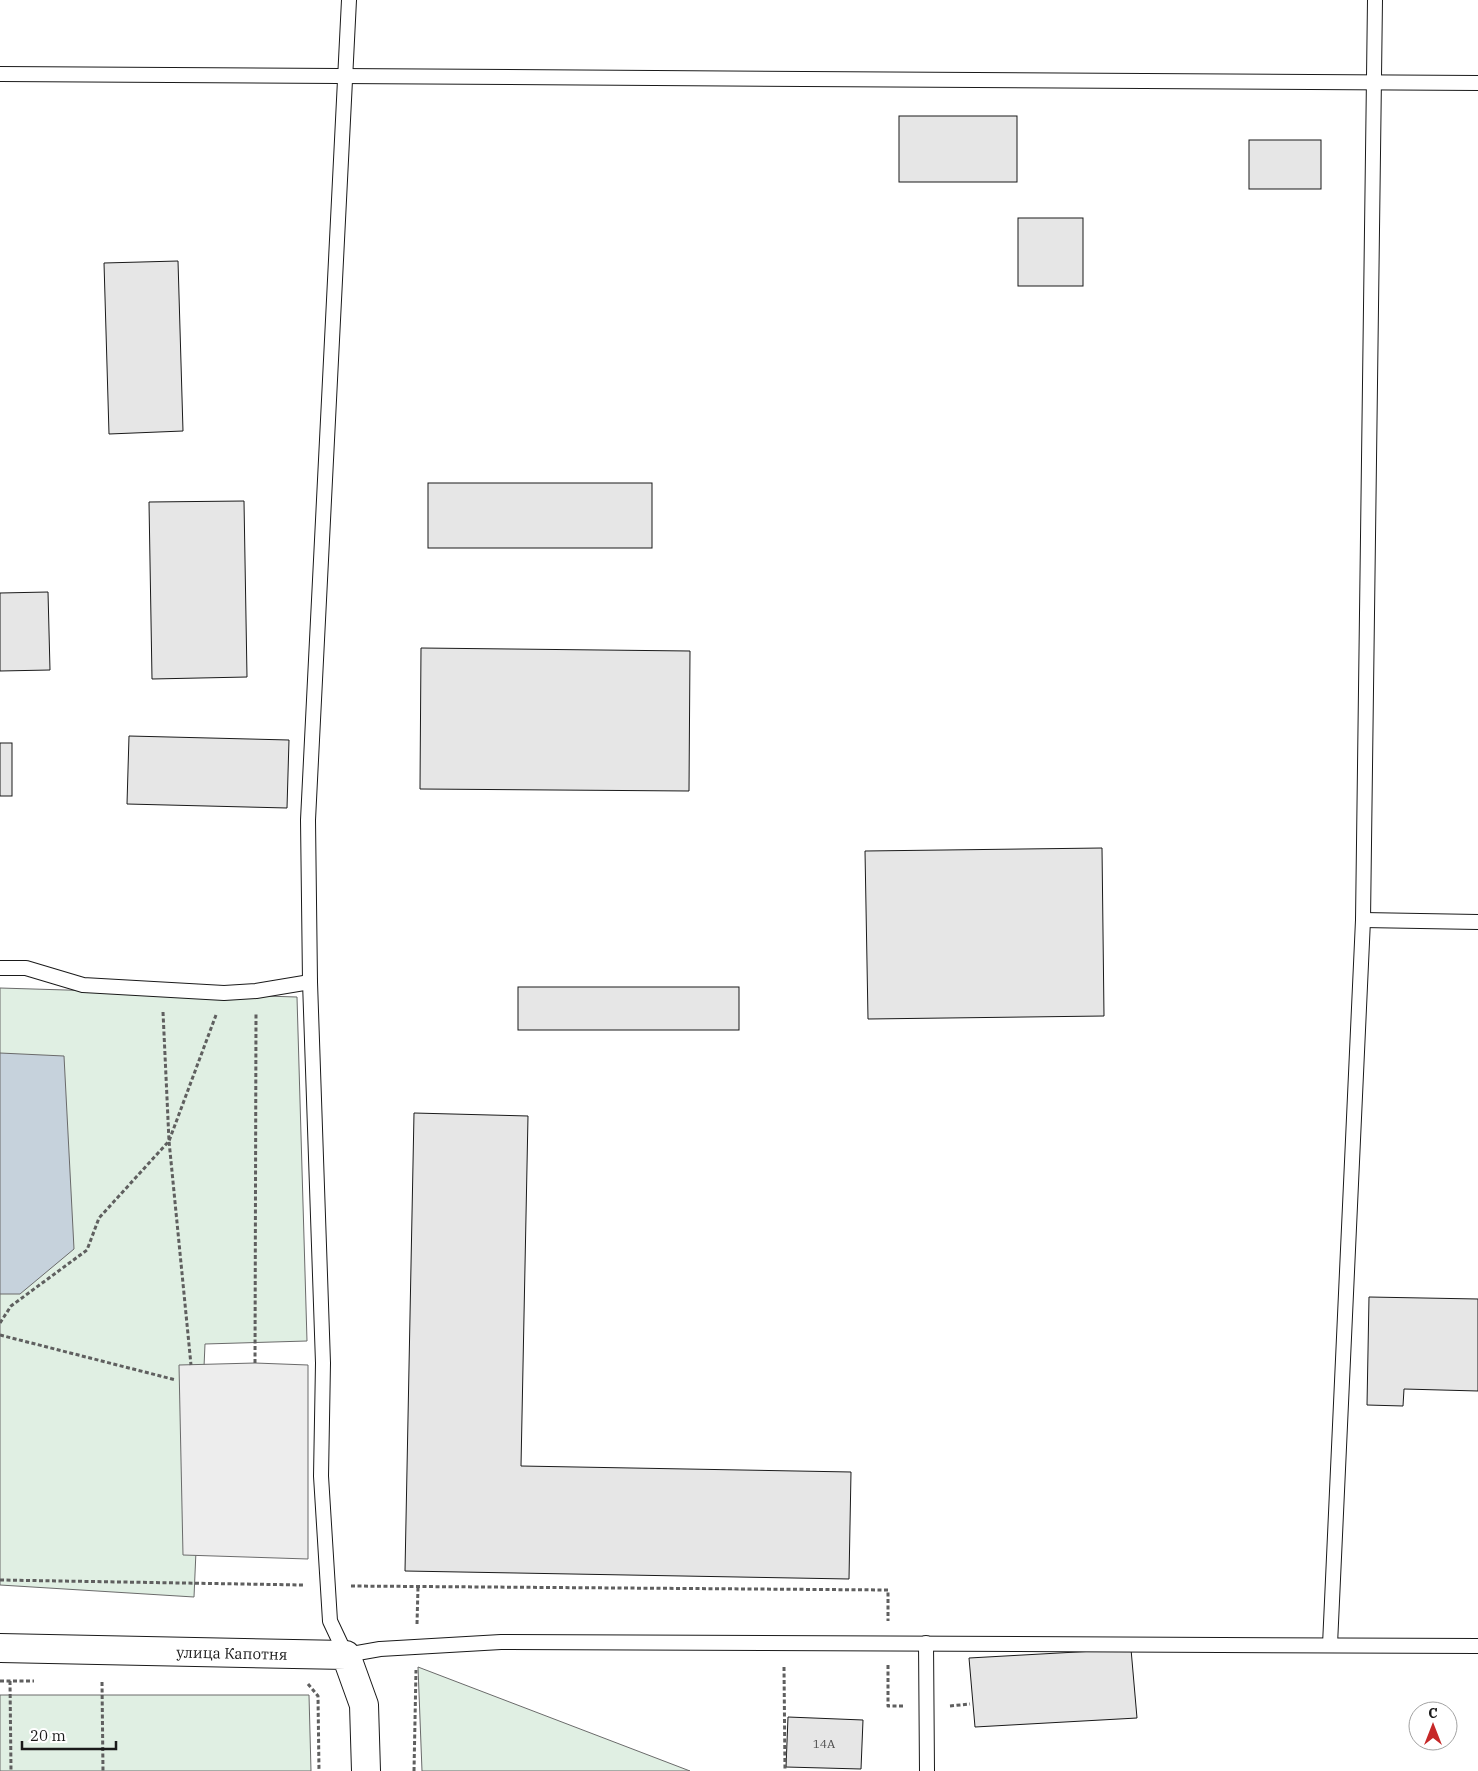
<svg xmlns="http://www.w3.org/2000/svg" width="1478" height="1771" font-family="'IBM Plex Serif',serif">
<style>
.green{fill:#e0efe3;stroke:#6a6a6a}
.parking{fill:#ededed;stroke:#6a6a6a}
.water{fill:#c6d2dc;stroke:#6a6a6a}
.building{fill:#e6e6e6;stroke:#1a1a1a}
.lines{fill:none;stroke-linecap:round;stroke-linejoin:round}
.service-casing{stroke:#1a1a1a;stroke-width:16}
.secondary-casing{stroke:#1a1a1a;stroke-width:30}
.path{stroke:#5f5f5f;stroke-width:3;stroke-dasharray:4 2.5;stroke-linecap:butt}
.service{stroke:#fff;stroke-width:14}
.secondary{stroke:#fff;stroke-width:28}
.labels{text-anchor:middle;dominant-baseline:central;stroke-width:4;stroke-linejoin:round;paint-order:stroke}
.number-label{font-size:12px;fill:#4d4d4d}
.street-label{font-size:15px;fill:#1a1a1a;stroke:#fff}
</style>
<rect width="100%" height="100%" fill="#fff"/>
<g class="green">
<polygon points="0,988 297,997 307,1341 205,1344 194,1597 0,1585"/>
<polygon points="418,1667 690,1771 422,1771"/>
<polygon points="0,1695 309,1695 311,1771 0,1771"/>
</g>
<polygon class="parking" points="255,1363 308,1365 308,1559 183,1555 179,1365"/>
<polygon class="water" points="0,1053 64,1056 74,1249 20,1294 0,1294"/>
<g class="building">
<rect x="899" y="116" width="118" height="66"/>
<rect x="1249" y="140" width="72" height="49"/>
<rect x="1018" y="218" width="65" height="68"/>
<polygon points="178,261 183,431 109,434 104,263"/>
<rect x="428" y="483" width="224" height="65"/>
<polygon points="244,501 247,677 152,679 149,502"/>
<polygon points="48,592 50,670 0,671 0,593"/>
<polygon points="421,648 690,651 689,791 420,789"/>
<polygon points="129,736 289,740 287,808 127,804"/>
<rect x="0" y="743" width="12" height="53"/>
<polygon points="1102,848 1104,1016 868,1019 865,851"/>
<rect x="518" y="987" width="221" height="43"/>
<polygon points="414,1113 528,1116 521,1466 851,1472 849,1579 405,1571"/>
<polygon points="1369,1297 1478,1299 1478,1391 1404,1389 1403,1406 1367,1405"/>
<polygon points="1131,1649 1137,1718 975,1727 969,1658"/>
<polygon points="788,1717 863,1720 861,1769 786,1767"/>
</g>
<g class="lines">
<defs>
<g id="service">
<polyline points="349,0 308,820 310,982 323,1363 321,1476 330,1621 346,1655 380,1649 501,1642 1478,1646"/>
<polyline points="0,74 1478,83"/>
<polyline points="1363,920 1478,922"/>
<polyline points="0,968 26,968 83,985 224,993 256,991 310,982"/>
<polyline points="926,1643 927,1771"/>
<polyline points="1330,1645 1363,920 1375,0"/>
</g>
<g id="secondary">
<path id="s1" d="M 0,1648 L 346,1655 L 364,1705 L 366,1771"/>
</g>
</defs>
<use href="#service" class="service-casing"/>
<use href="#secondary" class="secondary-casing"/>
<g class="path">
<polyline points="163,1012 169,1141 191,1365"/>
<polyline points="0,1323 11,1306 87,1250 99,1218 169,1141 216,1015"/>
<polyline points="0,1335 176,1380"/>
<polyline points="255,1363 256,1014"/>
<polyline points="0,1580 304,1585"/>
<polyline points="351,1586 888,1590 888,1621"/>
<polyline points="417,1624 418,1587"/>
<polyline points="888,1665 888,1706 904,1706"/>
<polyline points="784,1667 785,1771"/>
<polyline points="0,1681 34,1681"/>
<polyline points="10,1681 11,1771"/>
<polyline points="102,1682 103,1771"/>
<polyline points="308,1684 318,1696 319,1771"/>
<polyline points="950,1706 970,1704"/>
<polyline points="414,1771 416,1670"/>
</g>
<use href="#service" class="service"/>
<use href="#secondary" class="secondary"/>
</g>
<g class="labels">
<g class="number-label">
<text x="824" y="1743">14А</text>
</g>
<g class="street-label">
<text stroke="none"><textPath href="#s1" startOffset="232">улица Капотня</textPath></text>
</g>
</g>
<g transform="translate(1433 1726)"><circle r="24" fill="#ffffff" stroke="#a3a3a3"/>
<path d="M0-4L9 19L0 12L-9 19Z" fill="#c62828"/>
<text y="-8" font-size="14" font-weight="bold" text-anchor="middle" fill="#1a1a1a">С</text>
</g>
<path d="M22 1741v8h94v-8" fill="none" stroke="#1a1a1a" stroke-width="2.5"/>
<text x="30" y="1741" font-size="15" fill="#1a1a1a" stroke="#ffffff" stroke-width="4" paint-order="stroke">20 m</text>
</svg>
